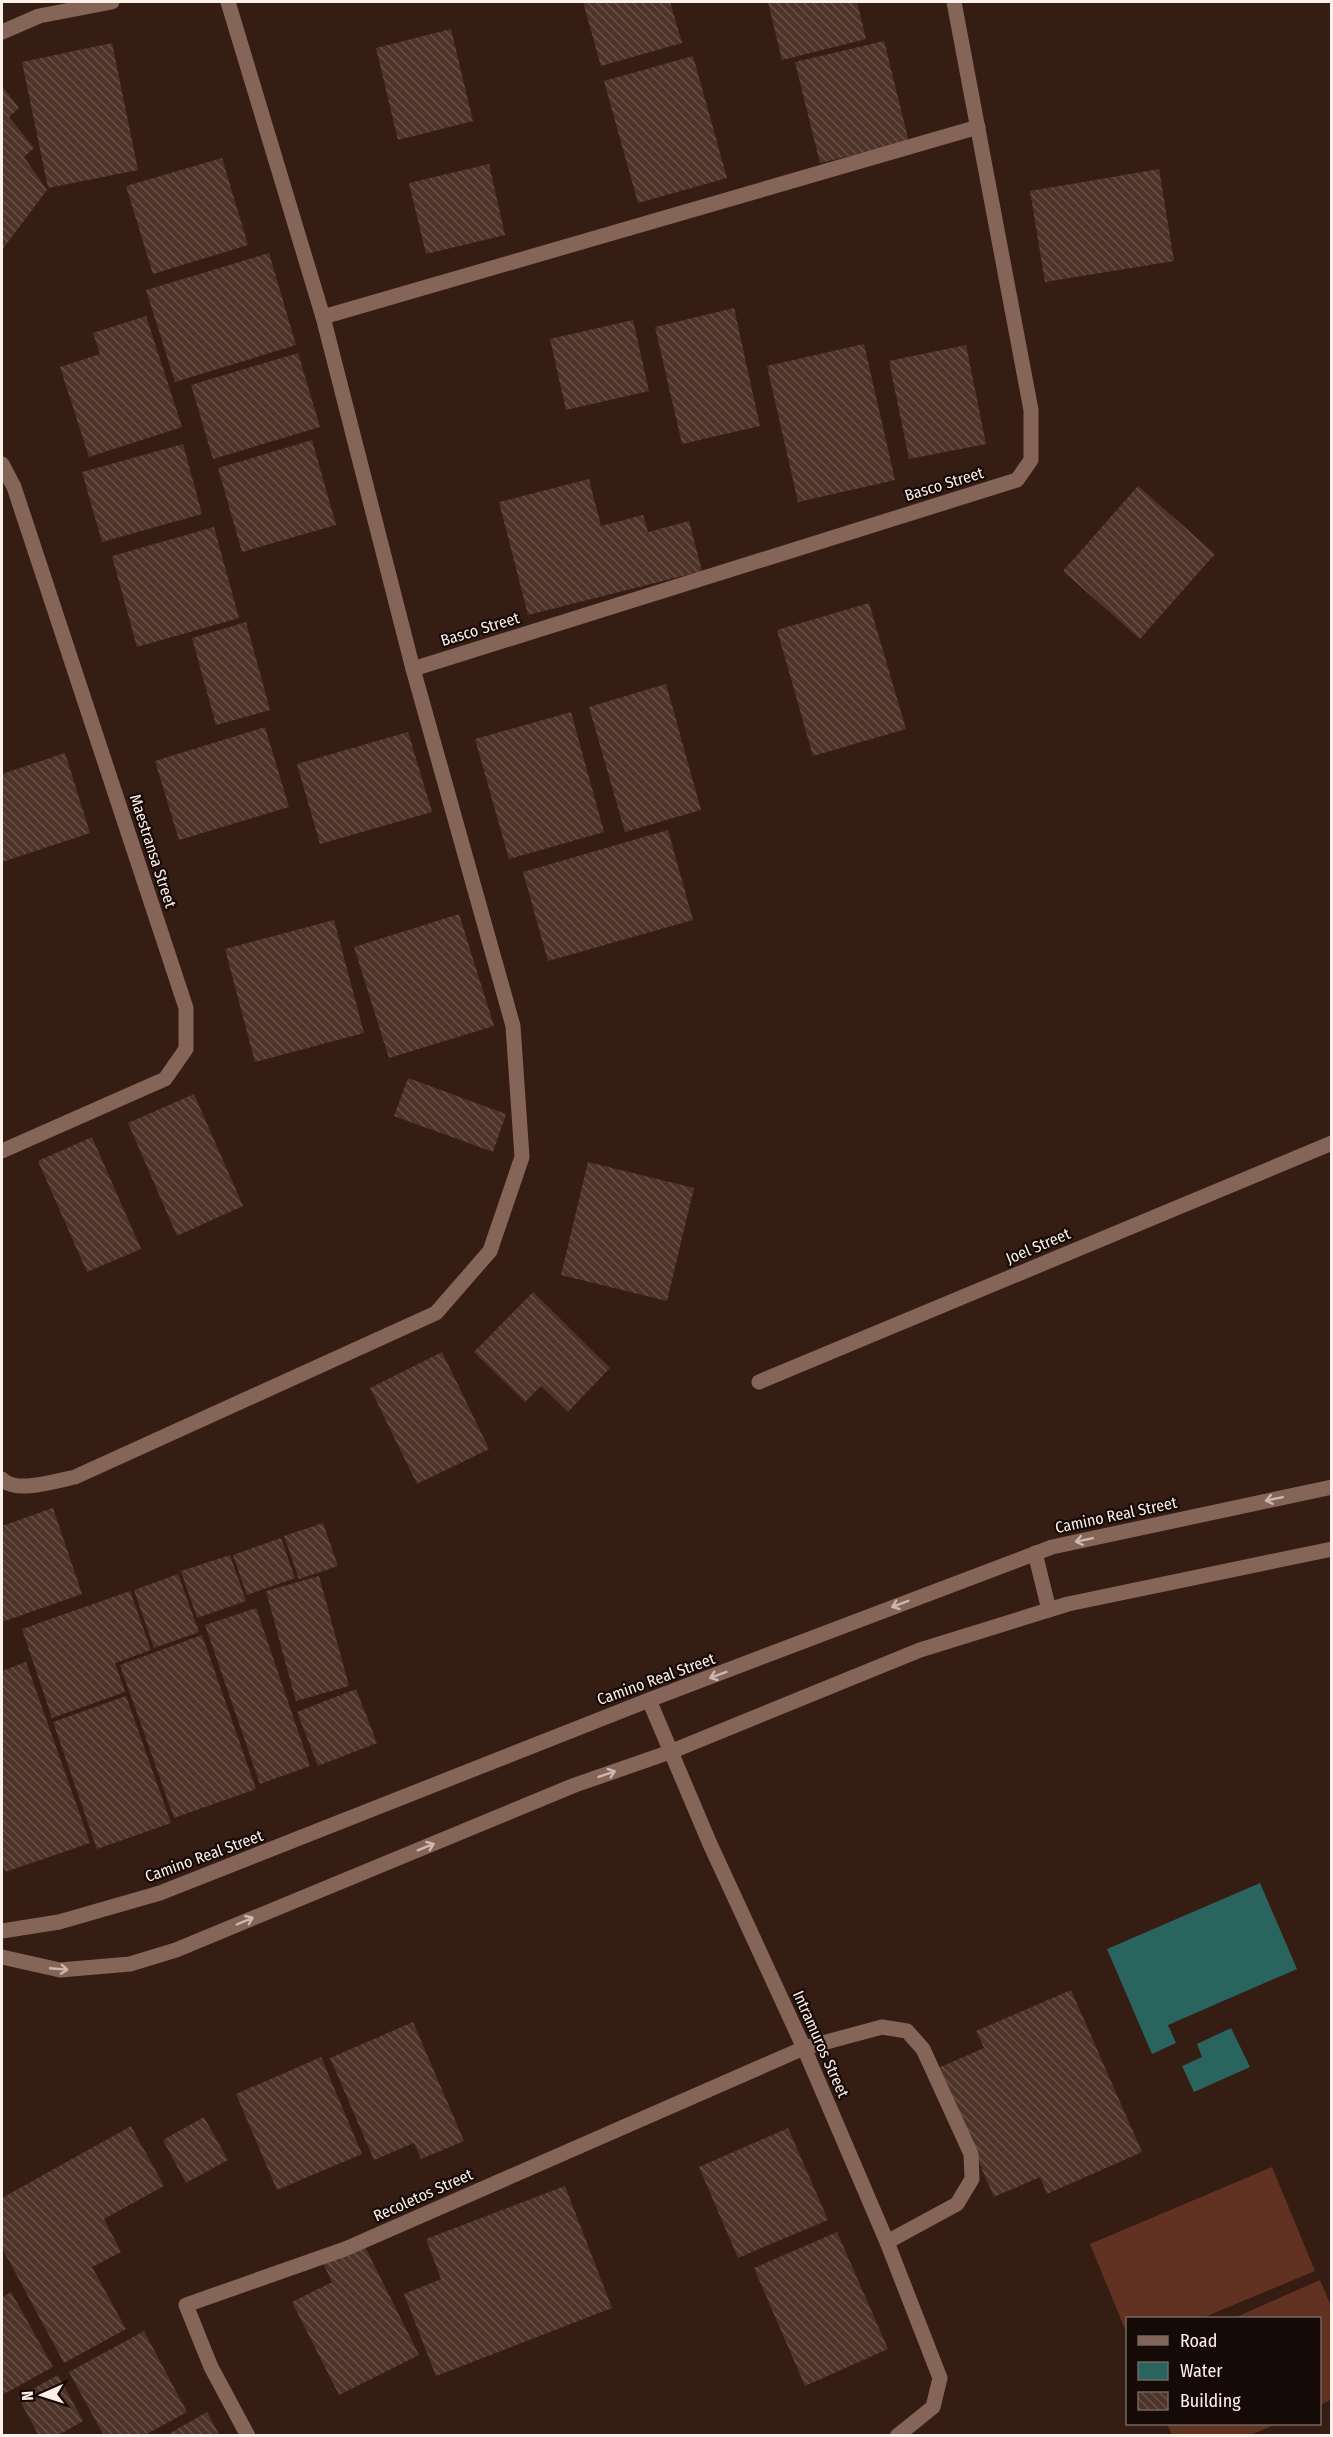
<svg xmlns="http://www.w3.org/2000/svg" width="1333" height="2437" font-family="'Fira Sans Condensed',sans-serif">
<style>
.pitch{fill:#613221}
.water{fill:#29645f}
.building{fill:url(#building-back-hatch)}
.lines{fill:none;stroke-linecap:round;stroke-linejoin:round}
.service{stroke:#866559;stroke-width:15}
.minor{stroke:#866559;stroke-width:15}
.tertiary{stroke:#866559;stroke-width:15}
.oneway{stroke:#cdb8af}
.labels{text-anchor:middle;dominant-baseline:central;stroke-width:4.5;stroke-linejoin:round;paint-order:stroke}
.street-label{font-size:16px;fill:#fdefe9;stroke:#160a07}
</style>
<defs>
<pattern id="building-back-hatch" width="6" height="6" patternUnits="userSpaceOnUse" patternTransform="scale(1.5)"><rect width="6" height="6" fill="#4e3329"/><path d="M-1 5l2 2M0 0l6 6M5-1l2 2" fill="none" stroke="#685148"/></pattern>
</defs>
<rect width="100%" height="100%" fill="#361d13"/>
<g class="pitch">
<polygon points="1272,2167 1315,2271 1202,2318 1128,2318 1127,2334 1090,2244"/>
<polygon points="1320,2280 1331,2306 1332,2399 1320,2405 1320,2318 1234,2318"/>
<polygon points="1167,2424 1277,2424 1250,2435 1172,2435"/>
</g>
<g class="water">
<polygon points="1260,1883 1297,1969 1168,2025 1176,2043 1152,2054 1107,1949"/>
<polygon points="1231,2028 1250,2067 1194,2092 1182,2066 1202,2057 1197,2044"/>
</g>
<g class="building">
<polygon points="583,2 670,2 682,43 601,66"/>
<polygon points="768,2 857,2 866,39 782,60"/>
<polygon points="451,29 473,121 398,140 376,48"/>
<polygon points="884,41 909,142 820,163 795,62"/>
<polygon points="112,43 138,170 48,188 22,62"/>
<polygon points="693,56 727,178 638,203 604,81"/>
<polygon points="2,86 19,108 9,117 34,148 24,157 47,190 2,250"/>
<polygon points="222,158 248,245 153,274 126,186"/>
<polygon points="489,164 505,235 426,254 409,183"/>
<polygon points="1159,169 1174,261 1045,282 1030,191"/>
<polygon points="269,253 296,345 175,382 146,290"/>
<polygon points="734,308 760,426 682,444 655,327"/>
<polygon points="146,316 182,427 89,457 60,367 100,354 93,333"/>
<polygon points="633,320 649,391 566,410 550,339"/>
<polygon points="864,344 895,480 798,502 767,366"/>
<polygon points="966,345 986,444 909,459 889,361"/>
<polygon points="298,353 320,427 213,459 191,385"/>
<polygon points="312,440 336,525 242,552 218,468"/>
<polygon points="183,444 202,514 102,542 82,472"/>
<polygon points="589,479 601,526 643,515 648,532 689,521 702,571 528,615 499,502"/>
<polygon points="1138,486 1215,554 1140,639 1063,571"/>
<polygon points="214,527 239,618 137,647 112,556"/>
<polygon points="869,603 906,729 813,756 777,630"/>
<polygon points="246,622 270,710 216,725 192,638"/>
<polygon points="666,684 701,810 625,832 589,707"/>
<polygon points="571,712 604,832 509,859 475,739"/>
<polygon points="265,727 289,807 179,840 155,761"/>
<polygon points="408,732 432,812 320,844 297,764"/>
<polygon points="65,753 90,833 2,862 2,774"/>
<polygon points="668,830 693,920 548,961 523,872"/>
<polygon points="459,914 494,1026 389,1058 354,947"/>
<polygon points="334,920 364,1033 255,1062 225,949"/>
<polygon points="408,1078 506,1114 493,1152 394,1116"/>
<polygon points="194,1094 243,1206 177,1236 128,1123"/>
<polygon points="92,1137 141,1249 87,1272 38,1161"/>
<polygon points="588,1162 694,1188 667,1301 561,1275"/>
<polygon points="533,1292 610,1368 568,1412 541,1386 525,1402 474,1352"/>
<polygon points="442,1352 489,1449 417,1484 370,1388"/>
<polygon points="53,1508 82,1594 2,1622 2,1526"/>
<polygon points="323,1523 338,1566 299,1579 284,1536"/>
<polygon points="281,1538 295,1578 247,1595 233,1555"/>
<polygon points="230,1555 246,1601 197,1618 181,1571"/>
<polygon points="178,1574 199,1632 154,1648 134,1590"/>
<polygon points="319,1576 349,1686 296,1701 266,1591"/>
<polygon points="130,1591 151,1650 115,1663 125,1692 52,1718 22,1629"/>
<polygon points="256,1608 310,1766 260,1784 205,1625"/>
<polygon points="202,1635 256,1789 174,1818 120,1665"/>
<polygon points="26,1662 90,1843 5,1872 2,1862 2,1671"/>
<polygon points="356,1689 377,1743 318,1766 297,1712"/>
<polygon points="126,1696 171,1823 97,1849 53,1722"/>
<polygon points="1071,1990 1142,2152 1047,2194 1040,2177 994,2197 938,2068 984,2048 976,2031"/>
<polygon points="413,2022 464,2141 421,2159 414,2143 374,2160 330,2058"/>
<polygon points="321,2057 362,2154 277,2190 236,2094"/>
<polygon points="204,2117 228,2160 186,2183 163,2140"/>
<polygon points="131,2126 164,2186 104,2219 121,2252 92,2267 126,2329 64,2363 2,2248 2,2198"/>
<polygon points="788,2128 828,2220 738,2258 699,2167"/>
<polygon points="565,2186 612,2308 436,2376 404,2294 441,2279 426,2239"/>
<polygon points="837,2232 888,2349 805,2386 754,2268"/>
<polygon points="362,2241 419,2355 339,2395 292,2302 332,2282 322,2261"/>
<polygon points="11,2292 53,2367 2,2395 2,2297"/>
<polygon points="144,2331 187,2412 143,2436 104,2436 69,2372"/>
<polygon points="58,2375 83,2421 57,2436 39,2436 18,2397"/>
<polygon points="207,2412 220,2436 165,2436"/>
</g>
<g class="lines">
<polyline class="service" points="804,2048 882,2027 907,2031 923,2049 971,2154 972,2179 957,2204 887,2242"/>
<g class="minor">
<polyline points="2,32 39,16 112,2"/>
<polyline points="323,317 978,127"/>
<polyline points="2,464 14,487 186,1008 186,1049 165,1079 2,1151"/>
<polyline points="413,669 1017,480 1031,460 1031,410 954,2"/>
<polyline points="759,1382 1332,1143"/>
<path d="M 2,1479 C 16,1494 56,1481 75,1477 L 436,1313 L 490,1251 L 522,1157 L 513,1026 L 413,669 L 323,317 L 228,2"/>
<polyline points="649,1700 710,1844 804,2048 887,2242 940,2378 933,2407 897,2436"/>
<polyline points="248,2436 211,2367 186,2305 345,2249 804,2048"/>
</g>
<g class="tertiary">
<polyline points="1035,1553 1049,1610"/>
<polyline points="2,1931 59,1922 160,1893 649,1700 1052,1547 1332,1487"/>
<polyline points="2,1957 60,1970 130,1964 176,1950 575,1785 670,1752 920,1650 1068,1604 1332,1549"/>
</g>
</g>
<defs><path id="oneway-shaft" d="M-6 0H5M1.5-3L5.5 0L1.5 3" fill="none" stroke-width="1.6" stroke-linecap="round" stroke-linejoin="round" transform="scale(1.5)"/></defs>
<g class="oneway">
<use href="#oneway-shaft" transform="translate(1274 1499) rotate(168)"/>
<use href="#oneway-shaft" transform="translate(1084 1540) rotate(168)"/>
<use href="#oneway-shaft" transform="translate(900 1604) rotate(159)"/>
<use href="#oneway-shaft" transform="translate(718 1675) rotate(160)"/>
<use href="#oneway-shaft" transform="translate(607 1774) rotate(-19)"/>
<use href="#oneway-shaft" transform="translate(426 1847) rotate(-22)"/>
<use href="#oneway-shaft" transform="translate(245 1921) rotate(-23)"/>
<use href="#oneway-shaft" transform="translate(59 1969) rotate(5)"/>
</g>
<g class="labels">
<g class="street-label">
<text transform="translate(944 484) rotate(-17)">Basco Street</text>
<text transform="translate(480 629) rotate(-17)">Basco Street</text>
<text transform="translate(153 851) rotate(72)">Maestransa Street</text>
<text transform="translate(1038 1246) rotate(-23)">Joel Street</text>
<text transform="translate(1116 1515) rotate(-12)">Camino Real Street</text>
<text transform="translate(656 1679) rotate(-20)">Camino Real Street</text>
<text transform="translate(204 1856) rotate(-20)">Camino Real Street</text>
<text transform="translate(821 2044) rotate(66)">Intramuros Street</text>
<text transform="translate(423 2195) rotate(-24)">Recoletos Street</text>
</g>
</g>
<rect width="1333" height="2437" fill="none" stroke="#fdefe9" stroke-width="6"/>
<rect x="1126" y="2317" width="195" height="108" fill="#160a07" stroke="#726661" stroke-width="1.5"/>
<rect x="1138" y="2336" width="30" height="9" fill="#866559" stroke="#726661" stroke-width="1.5"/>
<text x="1180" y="2347" font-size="18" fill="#fdefe9">Road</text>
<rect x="1138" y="2362" width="30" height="18" fill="#29645f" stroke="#726661" stroke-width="1.5"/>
<text x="1180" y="2377" font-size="18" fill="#fdefe9">Water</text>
<rect x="1138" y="2392" width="30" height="18" fill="url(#building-back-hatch)" stroke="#726661" stroke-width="1.5"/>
<text x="1180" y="2407" font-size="18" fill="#fdefe9">Building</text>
<g transform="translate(42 2395) rotate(267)" stroke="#160a07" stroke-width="4.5" paint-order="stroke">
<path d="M0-4.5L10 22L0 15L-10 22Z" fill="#fdefe9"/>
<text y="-9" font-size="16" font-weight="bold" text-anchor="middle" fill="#fdefe9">N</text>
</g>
</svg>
